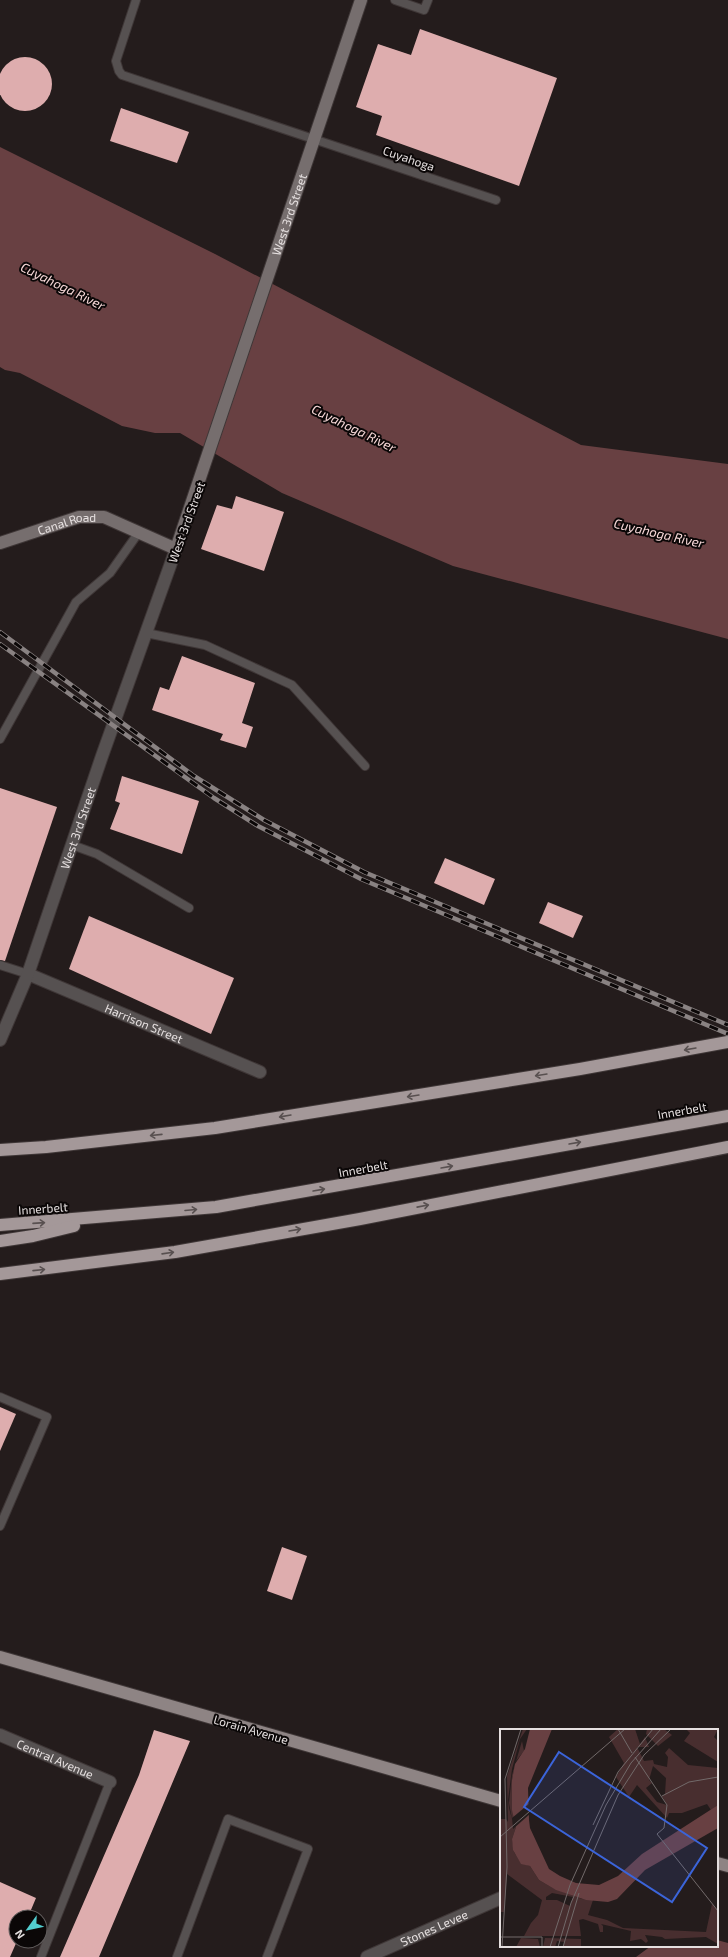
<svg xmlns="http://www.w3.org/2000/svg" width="728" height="1957" font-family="'Exo 2',sans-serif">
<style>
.water{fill:#684042}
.pier{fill:#241c1c}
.building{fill:#deadae}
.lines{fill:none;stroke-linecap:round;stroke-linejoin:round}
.lane-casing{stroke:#3f3737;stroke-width:10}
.street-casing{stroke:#3f3737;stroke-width:14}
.secondary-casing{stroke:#3f3737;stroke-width:14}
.primary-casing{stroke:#3f3737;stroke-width:14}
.highway-casing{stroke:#3f3737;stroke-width:14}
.lane{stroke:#565151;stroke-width:8}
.street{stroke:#565151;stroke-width:12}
.secondary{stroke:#766e6e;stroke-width:12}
.primary{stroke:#8e8484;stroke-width:12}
.highway{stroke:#a49899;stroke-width:12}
.rail-casing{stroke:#898282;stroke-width:4.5}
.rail{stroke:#0b0707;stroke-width:3;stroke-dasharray:9;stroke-linecap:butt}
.oneway{stroke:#585050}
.labels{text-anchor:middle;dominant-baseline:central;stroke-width:4;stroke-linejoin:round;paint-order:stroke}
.street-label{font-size:12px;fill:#e6e0e0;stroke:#0b0707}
.water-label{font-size:13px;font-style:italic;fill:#f9dada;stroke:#0b0707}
.inset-road{fill:none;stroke:#726a6a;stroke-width:1}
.view{fill:#3b64d9;fill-opacity:0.15;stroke:#3b64d9;stroke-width:2}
.inset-edge{fill:none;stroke:#e6e0e0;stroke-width:2}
</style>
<rect width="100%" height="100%" fill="#241c1c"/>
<g class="water">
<polygon points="0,147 215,254 581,445 728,464 728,639 453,566 282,493 180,433 155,433 122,426 20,373 5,370 0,367"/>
<polygon points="728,1889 728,1957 636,1957 651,1946 717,1946 717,1897"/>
</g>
<polygon class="pier" points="728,1887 728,1943 717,1940 717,1895"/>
<g class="building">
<polygon points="420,29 557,78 519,186 376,135 382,116 356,107 378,44 411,55"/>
<circle cx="25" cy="84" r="27"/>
<polygon points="121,108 189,132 177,163 110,141"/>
<polygon points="236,496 284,512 264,571 201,549 217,505 232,509"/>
<polygon points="182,656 255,683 242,723 253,727 246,748 220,740 223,734 152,710 160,687 169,690"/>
<polygon points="122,776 199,801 182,854 110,829 120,803 115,801"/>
<polygon points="0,788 57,807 5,961 0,960"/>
<polygon points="445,858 495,879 484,905 434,883"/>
<polygon points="548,902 583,916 573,938 539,923"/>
<polygon points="89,916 234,978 211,1034 69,969"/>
<polygon points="0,1407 16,1414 0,1451"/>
<polygon points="282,1547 307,1556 292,1600 267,1591"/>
<polygon points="154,1730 190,1741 99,1957 60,1957 139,1775"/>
<polygon points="0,1882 36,1898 28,1917 16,1917 17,1941 10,1957 0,1957"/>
</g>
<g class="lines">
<defs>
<g id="lane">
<polyline points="136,0 116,61 119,71 122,75 496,200"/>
<polyline points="395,0 424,10 428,0"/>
<polyline points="146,633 205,645 292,685 365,766"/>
<polyline points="0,739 76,602 110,573 139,532"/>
<polyline points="72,845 97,854 189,908"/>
<polyline points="0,965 28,974"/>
<polyline points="0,1397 47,1417 0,1526"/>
<polyline points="41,1957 110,1782"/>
<polyline points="177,1957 228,1819 308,1849 267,1957"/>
</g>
<g id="street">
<path id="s1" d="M 28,974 L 260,1072"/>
<path id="s2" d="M 0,1040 L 28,974 L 102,756 L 176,549"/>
<path id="s3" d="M 0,1735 L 110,1782"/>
<path id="s4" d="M 367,1957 L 501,1898"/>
</g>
<g id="secondary">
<path id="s5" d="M 0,543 L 79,517 L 104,517 L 176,549 L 361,0"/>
</g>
<g id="primary">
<polyline points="0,1657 501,1801"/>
<polyline points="717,1863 728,1866"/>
</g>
<g id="highway">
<polyline points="0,1150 46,1147 215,1128 580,1069 728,1042"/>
<polyline points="0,1225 216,1207 728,1116"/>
<polyline points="0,1241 33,1236 74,1226"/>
<polyline points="0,1274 175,1252 360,1219 728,1147"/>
</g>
</defs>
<use href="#lane" class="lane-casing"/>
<use href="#street" class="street-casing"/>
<use href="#secondary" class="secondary-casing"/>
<use href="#primary" class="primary-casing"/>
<use href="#highway" class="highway-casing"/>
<use href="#lane" class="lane"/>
<use href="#street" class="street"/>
<use href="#secondary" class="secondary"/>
<use href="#primary" class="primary"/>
<use href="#highway" class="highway"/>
<defs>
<g id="rail">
<polyline points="0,632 194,776 264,820 364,872 728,1025"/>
<polyline points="0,644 214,798 258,826 361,879 728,1034"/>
</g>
</defs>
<use href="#rail" class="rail-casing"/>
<use href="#rail" class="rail"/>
</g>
<defs><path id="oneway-shaft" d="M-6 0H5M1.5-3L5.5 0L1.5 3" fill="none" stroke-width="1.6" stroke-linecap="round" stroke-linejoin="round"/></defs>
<g class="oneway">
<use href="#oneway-shaft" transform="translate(690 1049) rotate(170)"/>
<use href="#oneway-shaft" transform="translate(541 1075) rotate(171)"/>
<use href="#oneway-shaft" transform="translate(413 1096) rotate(171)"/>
<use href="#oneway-shaft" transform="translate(285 1116) rotate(170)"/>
<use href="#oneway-shaft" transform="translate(156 1135) rotate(174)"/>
<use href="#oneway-shaft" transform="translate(575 1143) rotate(-10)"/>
<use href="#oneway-shaft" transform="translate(447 1167) rotate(-10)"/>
<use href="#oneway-shaft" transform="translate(319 1190) rotate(-10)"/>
<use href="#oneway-shaft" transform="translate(423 1206) rotate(-11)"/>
<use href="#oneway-shaft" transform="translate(191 1210) rotate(-5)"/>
<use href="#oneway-shaft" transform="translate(39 1223) rotate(-4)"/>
<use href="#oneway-shaft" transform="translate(295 1230) rotate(-10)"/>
<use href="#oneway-shaft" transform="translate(168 1253) rotate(-8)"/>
<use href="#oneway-shaft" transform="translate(39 1270) rotate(-6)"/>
</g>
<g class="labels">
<g class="street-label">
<text transform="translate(409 158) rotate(19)">Cuyahoga</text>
<text stroke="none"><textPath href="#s5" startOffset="540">West 3rd Street</textPath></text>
<text transform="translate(186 522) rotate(-70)">West 3rd Street</text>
<text stroke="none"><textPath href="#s5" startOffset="70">Canal Road</textPath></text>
<text stroke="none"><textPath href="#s2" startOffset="226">West 3rd Street</textPath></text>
<text stroke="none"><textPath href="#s1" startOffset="126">Harrison Street</textPath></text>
<text transform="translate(682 1110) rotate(-10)">Innerbelt</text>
<text transform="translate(363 1168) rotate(-10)">Innerbelt</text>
<text transform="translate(43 1208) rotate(-4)">Innerbelt</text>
<text transform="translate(251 1729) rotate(16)">Lorain Avenue</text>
<text stroke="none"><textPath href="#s3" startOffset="60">Central Avenue</textPath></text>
<text stroke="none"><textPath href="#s4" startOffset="73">Stones Levee</textPath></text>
</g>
<g class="water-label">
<text transform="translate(63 286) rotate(26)">Cuyahoga River</text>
<text transform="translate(354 428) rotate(26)">Cuyahoga River</text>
<text transform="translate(659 533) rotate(13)">Cuyahoga River</text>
</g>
</g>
<g transform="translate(500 1729)">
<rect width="218" height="218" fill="#241c1c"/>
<path d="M 23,0 L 27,0 L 20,10 L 12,40 L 8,71 L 9,79 L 12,90 L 9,74 L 12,46 L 22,12 L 24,22 L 16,32 L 12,51 L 16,98 L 12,110 L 14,123 L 21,134 L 30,137 L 39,151 L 53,159 L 82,170 L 93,171 L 88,186 L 107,191 L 123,199 L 206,203 L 212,175 L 218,182 L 218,215 L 206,208 L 165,210 L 162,208 L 145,206 L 148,212 L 146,214 L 141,210 L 130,212 L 131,202 L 101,195 L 103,197 L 103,203 L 100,203 L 98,195 L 83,190 L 79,191 L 81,207 L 24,207 L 31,194 L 38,186 L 42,171 L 7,145 L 4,183 L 0,183 L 0,90 L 6,90 L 8,93 L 7,47 ZM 52,164 L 73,168 L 70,177 L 57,171 L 46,171 L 46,168 ZM 118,0 L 135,0 L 140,15 L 145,8 L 149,18 L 137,18 L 144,32 L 153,31 L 154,35 L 167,38 L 168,28 L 165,24 L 169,19 L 188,36 L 218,39 L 218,76 L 211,81 L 207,75 L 182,84 L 169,84 L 167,89 L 137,56 L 129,68 L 116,48 L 124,34 L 109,8 ZM 153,37 L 166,49 L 165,65 L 162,67 L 167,76 L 157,73 L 146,59 L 152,54 L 149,51 ZM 147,0 L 164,0 L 172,6 L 158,17 L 146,5 ZM 186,0 L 218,0 L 214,8 L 218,12 L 218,33 L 184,12 L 190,4 ZM 21,209 L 38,210 L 40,218 L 16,218 ZM 45,209 L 81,210 L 81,218 L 64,218 L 64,213 L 57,212 L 55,218 L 43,218 Z" fill="#482e2f" fill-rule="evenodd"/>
<path d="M 30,0 L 52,0 L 28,59 L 29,91 L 30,99 L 49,140 L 60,147 L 76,154 L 99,156 L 118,147 L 142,125 L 218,76 L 218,99 L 145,141 L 117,170 L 108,173 L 86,171 L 56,161 L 39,151 L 30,137 L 21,135 L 13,121 L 12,110 L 16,98 L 12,81 L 12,51 L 15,35 L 25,20 Z" fill="#684042"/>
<path d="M 30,74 L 31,84 L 13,100 L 12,89 Z" fill="#241c1c"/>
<path class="inset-road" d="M 118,0 L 132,24M 135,28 L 167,76 L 164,99 L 157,105 L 218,182M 162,67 L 189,53 L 218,48M 93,96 L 118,43 L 153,0M 0,108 L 125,0M 0,208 L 42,208 L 42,218M 2,218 L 7,138 L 5,50 L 21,0M 50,218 L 70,156 L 106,76 L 131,34 L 161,0M 58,218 L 71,174 L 118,66 L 144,26 L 171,0M 63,218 L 79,164"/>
<path class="view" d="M 59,23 L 207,119 L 172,173 L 24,78 Z"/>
<rect width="218" height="218" class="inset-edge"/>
</g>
<g transform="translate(28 1929) rotate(237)"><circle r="19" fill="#0b0707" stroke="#635e5e"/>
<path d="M0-3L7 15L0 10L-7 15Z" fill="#52cdcf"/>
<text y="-6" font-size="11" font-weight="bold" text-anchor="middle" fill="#e6e0e0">N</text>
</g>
</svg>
